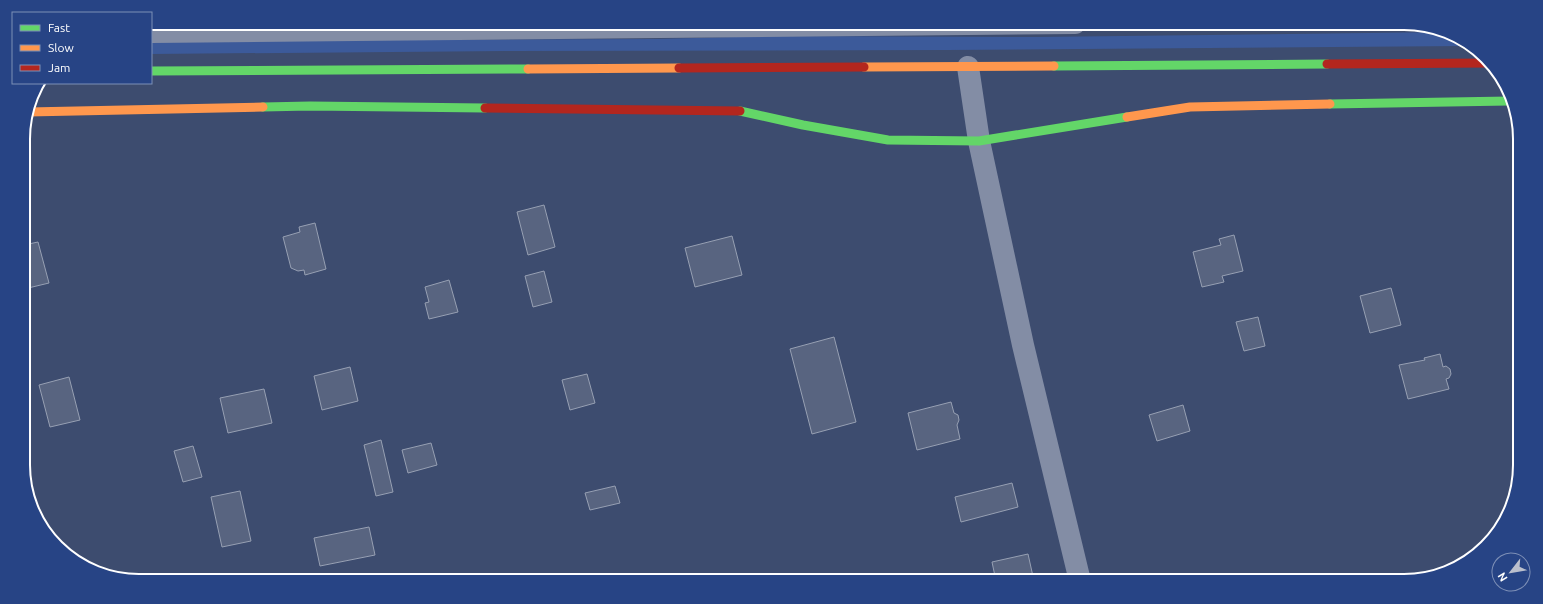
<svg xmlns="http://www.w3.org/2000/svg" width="1543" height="604" font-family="Ubuntu,sans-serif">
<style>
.green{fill:#3c5a9a}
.building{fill:#586480;stroke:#97a0b3}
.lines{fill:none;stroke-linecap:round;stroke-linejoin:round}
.street{stroke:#838da5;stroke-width:22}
.fast{stroke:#63d668;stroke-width:9}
.slow{stroke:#ff974d;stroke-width:9}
.jam{stroke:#b3261e;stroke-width:9}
.rim{fill:none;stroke:#fff;stroke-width:2}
</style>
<rect width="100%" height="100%" fill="#3d4c6f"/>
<polygon class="green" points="1445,32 1466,46 946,50 506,51 151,54 151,41 657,39 771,36 1038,37"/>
<g class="building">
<polygon points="544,205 555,247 528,255 517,212"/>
<polygon points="315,223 326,269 305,275 304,270 298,271 291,268 283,237 300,232 299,227"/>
<polygon points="1234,235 1243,271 1222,276 1224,282 1202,287 1193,252 1221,245 1219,239"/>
<polygon points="732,236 742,275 695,287 685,248"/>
<polygon points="38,242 49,283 24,289 24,245"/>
<polygon points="544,271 552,302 533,307 525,276"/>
<polygon points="449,280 458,312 429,319 425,303 429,302 425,287"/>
<polygon points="1391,288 1401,325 1370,333 1360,296"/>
<polygon points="1258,317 1265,346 1244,351 1236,322"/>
<polygon points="834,337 856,422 812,434 790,349"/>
<polygon points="1440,354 1443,367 1446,366 1450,369 1451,374 1449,378 1446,379 1449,389 1408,399 1399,365 1425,360 1424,358"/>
<polygon points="350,367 358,401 322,410 314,376"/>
<polygon points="587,374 595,403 570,410 562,380"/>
<polygon points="69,377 80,420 50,427 39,385"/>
<polygon points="264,389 272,423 228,433 220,398"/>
<polygon points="951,402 954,413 958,415 959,420 957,425 960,439 917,450 908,413"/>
<polygon points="1183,405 1190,431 1157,441 1149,415"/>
<polygon points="381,440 393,492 376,496 364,445"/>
<polygon points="431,443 437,465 408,473 402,450"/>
<polygon points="193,446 202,477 183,482 174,451"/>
<polygon points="1012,483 1018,507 961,522 955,497"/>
<polygon points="615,486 620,503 590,510 585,493"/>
<polygon points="240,491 251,541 222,547 211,497"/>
<polygon points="369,527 375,555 320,566 314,538"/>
<polygon points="1028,554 1034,581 996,581 992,562"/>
</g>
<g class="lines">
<g class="street">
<polyline points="151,32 1075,23"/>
<polyline points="968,67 979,141 1023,345 1080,581"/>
</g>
<g class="fast">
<polyline points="1054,66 1327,64"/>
<polyline points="151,71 528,69"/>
<polyline points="1330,104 1509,101"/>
<polyline points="263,107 310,106 485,108"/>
<polyline points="740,111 803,125 888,140 979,141 1127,117"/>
</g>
<g class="slow">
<polyline points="864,67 1054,66"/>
<polyline points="528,69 679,68"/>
<polyline points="28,112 263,107"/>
<polyline points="1127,117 1190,107 1330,104"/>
</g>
<g class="jam">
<polyline points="1327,64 1492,63"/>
<polyline points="679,68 864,67"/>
<polyline points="485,108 740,111"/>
</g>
</g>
<path d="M0 0H1543V604H0ZM139 30H1404A109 109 0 0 1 1513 139V465A109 109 0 0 1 1404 574H139A109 109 0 0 1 30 465V139A109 109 0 0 1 139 30Z" fill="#274485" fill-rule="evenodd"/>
<path class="rim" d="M139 30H1404A109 109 0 0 1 1513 139V465A109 109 0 0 1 1404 574H139A109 109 0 0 1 30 465V139A109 109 0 0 1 139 30Z"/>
<rect x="12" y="12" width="140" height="72" fill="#274485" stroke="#7d8fb6"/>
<rect x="20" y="25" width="20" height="6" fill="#63d668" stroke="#7d8fb6"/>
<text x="48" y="32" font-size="12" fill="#ffffff">Fast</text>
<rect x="20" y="45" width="20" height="6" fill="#ff974d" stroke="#7d8fb6"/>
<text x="48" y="52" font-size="12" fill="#ffffff">Slow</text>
<rect x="20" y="65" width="20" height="6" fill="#b3261e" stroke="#7d8fb6"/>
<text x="48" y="72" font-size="12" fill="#ffffff">Jam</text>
<g transform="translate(1511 572) rotate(239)"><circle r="19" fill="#274485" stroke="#7d8fb6"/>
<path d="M0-3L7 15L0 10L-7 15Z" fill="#bbc0cd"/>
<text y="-6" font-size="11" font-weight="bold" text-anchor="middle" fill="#ffffff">N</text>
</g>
</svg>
